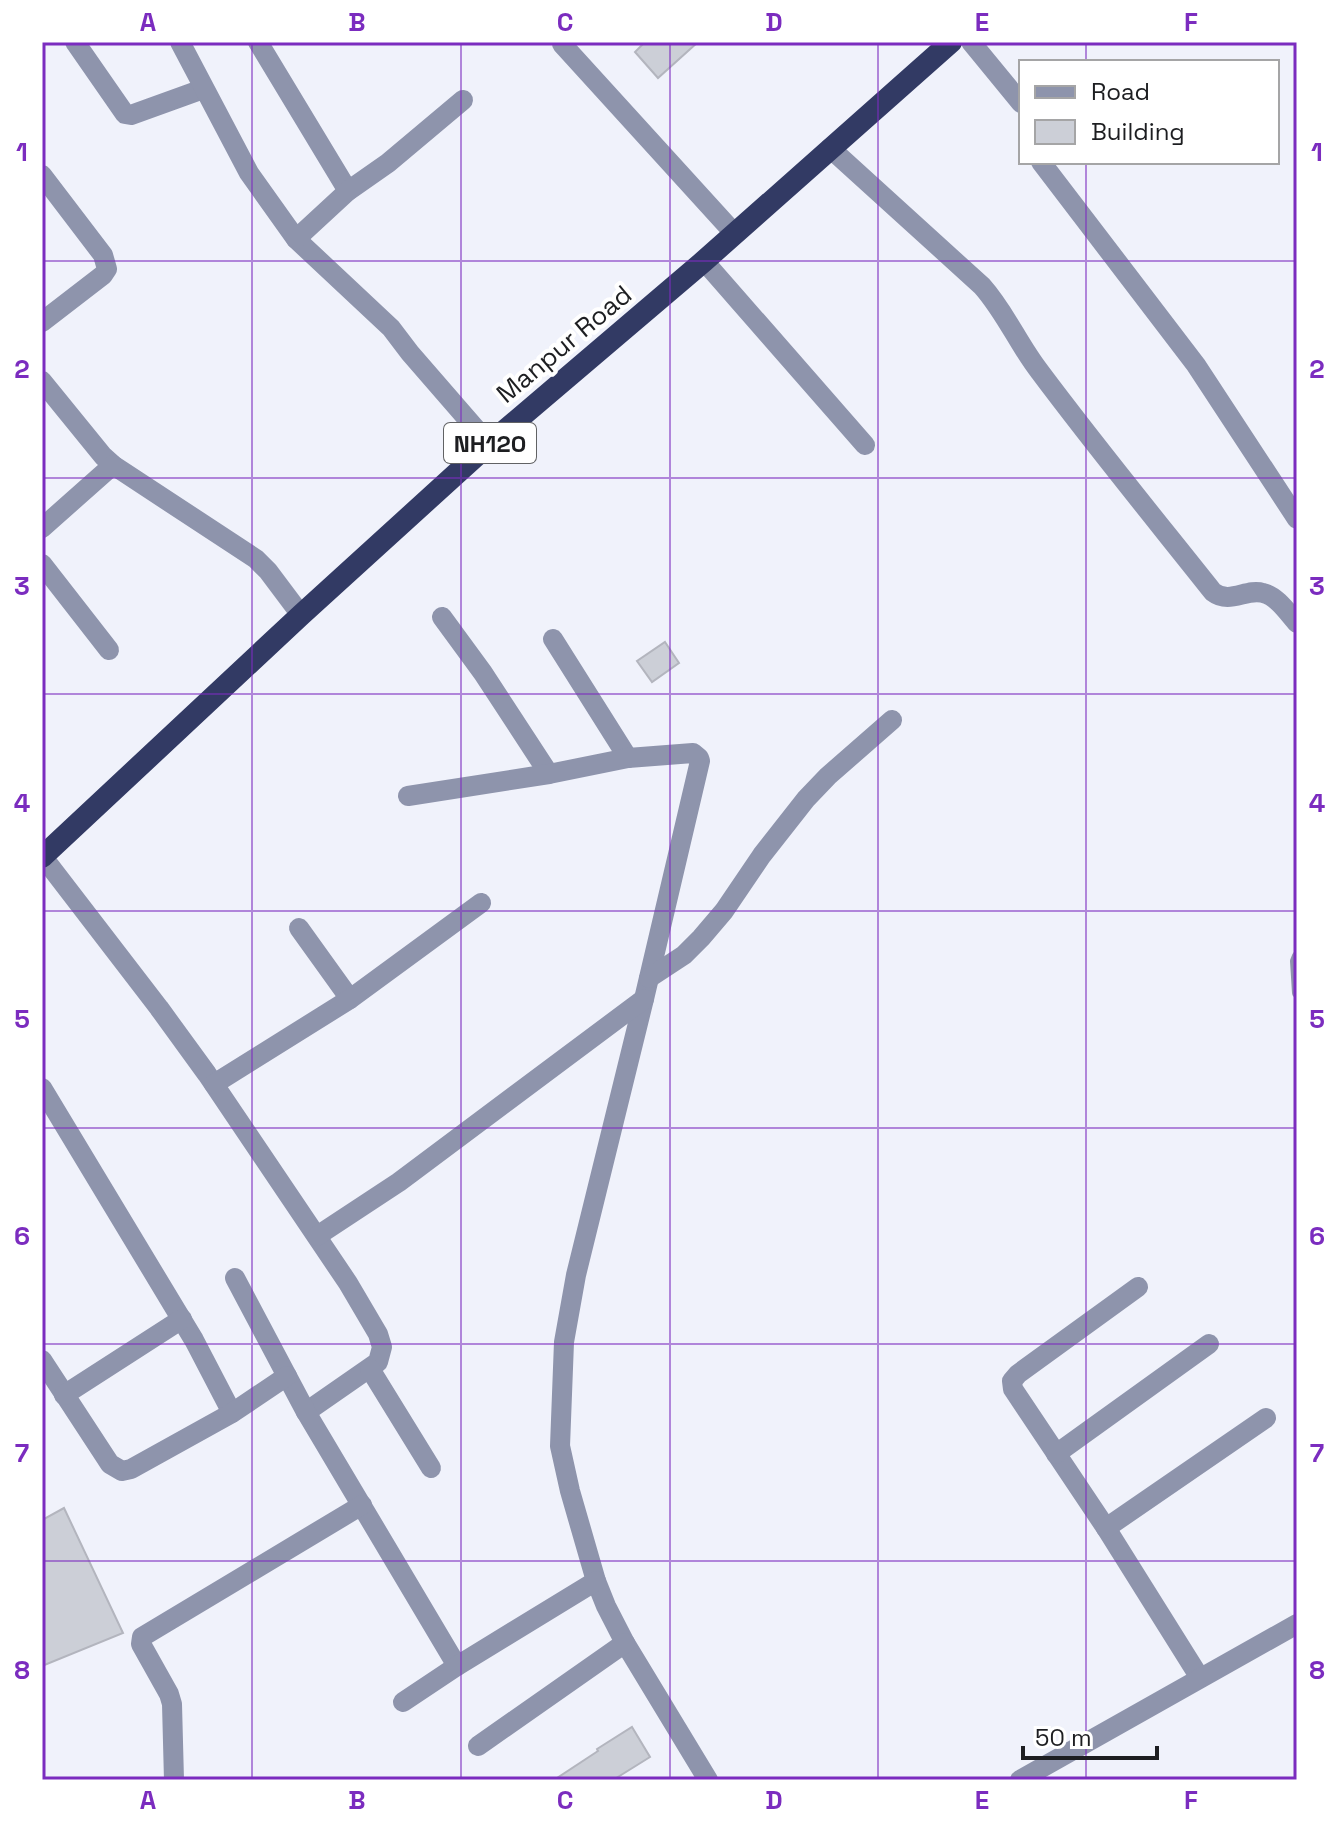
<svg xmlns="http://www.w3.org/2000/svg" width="1339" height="1822" font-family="'Space Grotesk',sans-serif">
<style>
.building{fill:#cccfd7;stroke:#b3b5be;stroke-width:2}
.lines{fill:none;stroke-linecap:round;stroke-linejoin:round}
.service{stroke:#8e94ac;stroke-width:10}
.minor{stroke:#8e94ac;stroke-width:20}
.trunk{stroke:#323a64;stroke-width:22}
.grid{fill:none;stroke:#7b2cbf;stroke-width:2;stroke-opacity:0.55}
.labels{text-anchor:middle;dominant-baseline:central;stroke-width:8;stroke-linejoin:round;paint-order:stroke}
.shield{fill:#fff;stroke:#616264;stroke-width:2}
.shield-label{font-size:24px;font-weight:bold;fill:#1d1e21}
.street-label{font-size:26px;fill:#1d1e21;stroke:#fff}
.neatline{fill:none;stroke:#7b2cbf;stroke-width:3}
.grid-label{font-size:26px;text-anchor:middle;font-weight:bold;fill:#7b2cbf}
</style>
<rect width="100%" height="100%" fill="#f0f2fb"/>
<g class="building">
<polygon points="645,42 698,42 658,78 635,52"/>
<polygon points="665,642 679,663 652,682 637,661"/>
<polygon points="64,1508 123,1633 42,1666 42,1520"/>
<polygon points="632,1727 650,1757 613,1780 554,1780 598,1751 597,1749"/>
</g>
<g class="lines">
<polyline class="service" points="1297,956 1295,961 1297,993"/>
<g class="minor">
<polyline points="75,42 125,114 131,115 203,89"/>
<polyline points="180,42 249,173 296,239 391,328 410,353 489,444"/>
<polyline points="258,42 348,191"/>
<polyline points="971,42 1021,103"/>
<polyline points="562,44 734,233"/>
<path d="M 830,148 L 982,286 C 1006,313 1018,344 1040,372 C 1096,447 1155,519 1213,592 C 1230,605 1246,588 1263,593 C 1277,596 1288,613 1297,623"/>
<polyline points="1041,162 1196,365 1297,519"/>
<polyline points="42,175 103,255 107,269 103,275 42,322"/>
<polyline points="296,239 348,191 388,163 463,100"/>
<polyline points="704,261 865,445"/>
<polyline points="42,381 103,456 113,465 256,559 268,571 301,615"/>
<polyline points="42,528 113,465"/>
<polyline points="42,564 109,650"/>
<polyline points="442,617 483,673 549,774"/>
<polyline points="553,639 628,758"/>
<polyline points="408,796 549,774 628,758 693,753 699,758 700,761 644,999 576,1275 564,1342 560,1446 570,1491 596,1581 606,1606 625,1643 708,1780"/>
<polyline points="43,857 159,1008 207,1074 348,1283 378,1334 382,1347 378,1362 306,1412"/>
<polyline points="299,928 350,999"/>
<polyline points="649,978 684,955 701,938 724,911 762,855 806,799 828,776 892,720"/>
<polyline points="214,1084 350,999 481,903"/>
<polyline points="42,1088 194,1340 232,1413"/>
<polyline points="317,1236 399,1182 644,999"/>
<polyline points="235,1278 306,1412 457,1666"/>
<polyline points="1138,1287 1018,1374 1012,1381 1013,1389 1106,1528 1200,1678"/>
<polyline points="42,1360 110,1464 122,1471 131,1469 232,1413 287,1376"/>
<polyline points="370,1369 431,1468"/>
<polyline points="64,1395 182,1319"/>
<polyline points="1056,1454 1209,1344"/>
<polyline points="1106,1528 1266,1418"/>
<polyline points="403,1702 457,1666 596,1581"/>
<polyline points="478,1746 625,1643"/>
<polyline points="174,1780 172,1704 169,1694 141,1644 142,1637 362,1505"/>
<polyline points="1020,1780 1297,1624"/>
</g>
<polyline class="trunk" points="42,857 301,615 489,444 704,261 951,42"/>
</g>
<path class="grid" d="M 252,42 L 252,1780M 461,42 L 461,1780M 670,42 L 670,1780M 878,42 L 878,1780M 1086,42 L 1086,62M 1086,162 L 1086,1780M 42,261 L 1297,261M 42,478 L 1297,478M 42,694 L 1297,694M 42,911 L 1297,911M 42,1128 L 1297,1128M 42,1344 L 1297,1344M 42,1561 L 1297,1561"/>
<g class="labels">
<rect class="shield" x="444" y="423" width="92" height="40" rx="6"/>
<g class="shield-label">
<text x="490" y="443">NH120</text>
</g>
<g class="street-label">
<text transform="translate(564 344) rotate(-40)">Manpur Road</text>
</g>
</g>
<rect width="1339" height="1822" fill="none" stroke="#ffffff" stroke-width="88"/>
<rect x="1019" y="60" width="260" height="104" fill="#ffffff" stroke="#a5a5a6" stroke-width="2"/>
<rect x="1035" y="86" width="40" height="12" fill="#8e94ac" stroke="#a5a5a6" stroke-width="2"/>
<text x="1091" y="100" font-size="24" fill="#1d1e21">Road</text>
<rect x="1035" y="120" width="40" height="24" fill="#cccfd7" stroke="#a5a5a6" stroke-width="2"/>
<text x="1091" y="140" font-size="24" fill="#1d1e21">Building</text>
<path d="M1023 1746v12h134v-12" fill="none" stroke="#1d1e21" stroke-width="4"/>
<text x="1035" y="1746" font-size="24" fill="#1d1e21" stroke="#ffffff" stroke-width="6" paint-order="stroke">50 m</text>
<rect x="44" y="44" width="1251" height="1734" class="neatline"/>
<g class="grid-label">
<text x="148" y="31">A</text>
<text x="357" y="31">B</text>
<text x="565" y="31">C</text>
<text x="774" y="31">D</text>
<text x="982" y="31">E</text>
<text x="1191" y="31">F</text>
<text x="22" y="161">1</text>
<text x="1317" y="161">1</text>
<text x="22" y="378">2</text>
<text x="1317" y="378">2</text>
<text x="22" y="595">3</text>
<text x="1317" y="595">3</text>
<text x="22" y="812">4</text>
<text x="1317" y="812">4</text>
<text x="22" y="1028">5</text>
<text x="1317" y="1028">5</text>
<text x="22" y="1245">6</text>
<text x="1317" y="1245">6</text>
<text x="22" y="1462">7</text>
<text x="1317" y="1462">7</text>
<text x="22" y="1679">8</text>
<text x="1317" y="1679">8</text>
<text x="148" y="1809">A</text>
<text x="357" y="1809">B</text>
<text x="565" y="1809">C</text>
<text x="774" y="1809">D</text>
<text x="982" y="1809">E</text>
<text x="1191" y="1809">F</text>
</g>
</svg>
